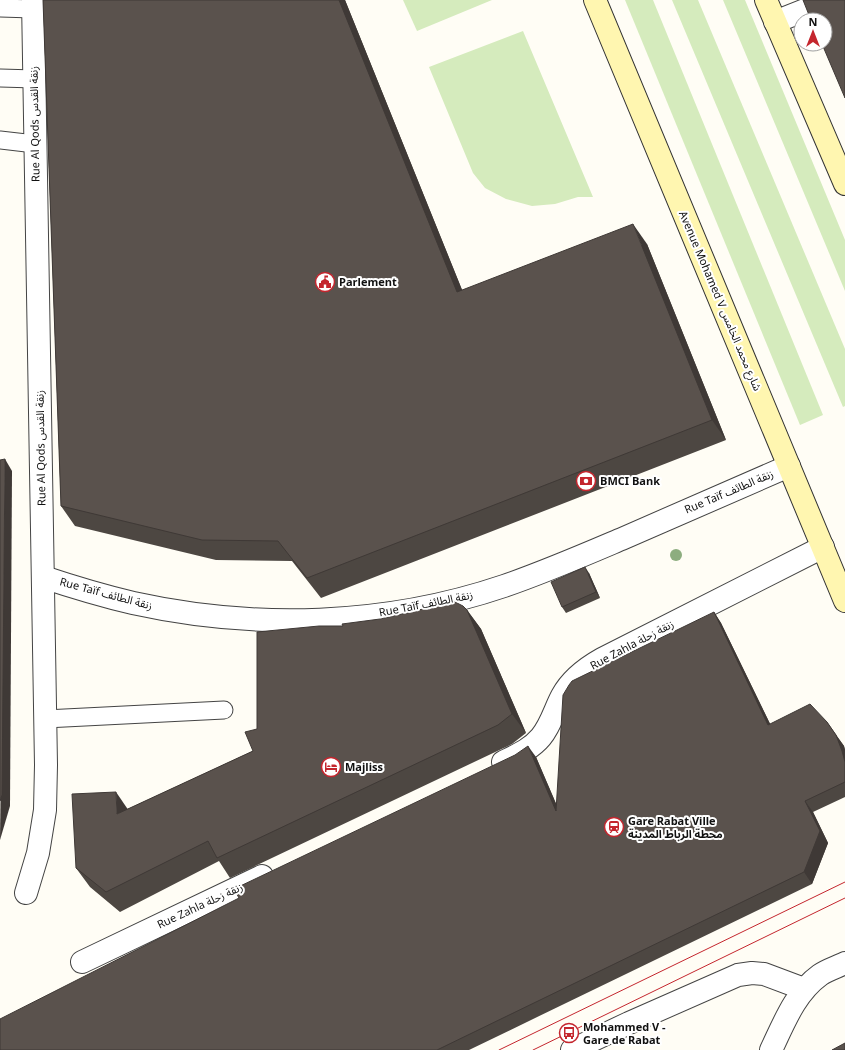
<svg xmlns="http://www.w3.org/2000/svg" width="845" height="1050" font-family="Georgia,'Noto Sans Arabic',serif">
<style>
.green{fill:#d5ebbd}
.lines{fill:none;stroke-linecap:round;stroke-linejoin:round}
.service-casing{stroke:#444;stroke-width:19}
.pedestrian-casing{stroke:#444;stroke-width:24}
.minor-casing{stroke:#444;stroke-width:24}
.tertiary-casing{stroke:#444;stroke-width:24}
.secondary-casing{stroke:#333;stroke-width:24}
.service{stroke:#fff;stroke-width:17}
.pedestrian{stroke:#fff;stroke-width:22}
.minor{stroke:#fff;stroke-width:22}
.tertiary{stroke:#fff;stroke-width:22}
.secondary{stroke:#fff6b0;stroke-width:22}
.tram{stroke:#c4262e;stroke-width:1}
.tree{fill:#8dad7f}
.wall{fill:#4d4742}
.shaded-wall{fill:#3f3936}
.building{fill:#5a524d;stroke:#3f3936}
.labels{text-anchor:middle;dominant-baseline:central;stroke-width:4;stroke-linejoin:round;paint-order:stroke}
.street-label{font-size:11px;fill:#111;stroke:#fff}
.poi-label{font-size:11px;font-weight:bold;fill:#111;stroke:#fff;text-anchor:start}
</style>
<rect width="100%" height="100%" fill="#fffdf5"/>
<g class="green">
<polygon points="403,0 492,0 417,31"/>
<polygon points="625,0 653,0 823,415 800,425"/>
<polygon points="672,0 698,0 845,349 845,406 843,407"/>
<polygon points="723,0 745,0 845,240 845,291"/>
<polygon points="523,31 593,197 578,197 555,204 532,206 506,199 485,188 473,173 429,67"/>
</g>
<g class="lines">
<defs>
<g id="service">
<polyline points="0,8 33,9"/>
<polyline points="0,78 35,79"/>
<polyline points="0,140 35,144"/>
<polyline points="45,719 224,710"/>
</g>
<polyline id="pedestrian" points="572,1050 629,1023 738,975 752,973 764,974 804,989"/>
<g id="minor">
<polyline points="775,22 830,0"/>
<path d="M 43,577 C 73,587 103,596 133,603 C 255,630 386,626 504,586 C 545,572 584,555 624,538 C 679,514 734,490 789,466"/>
<path d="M 503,762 C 517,755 531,749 541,737 C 551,725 555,709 562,696 C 571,679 586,668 602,659 L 823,547"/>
<polyline points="26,893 38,853 45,810 46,765 33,0"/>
<polyline points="82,962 262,876"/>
</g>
<path id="tertiary" d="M 771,1050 C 784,1023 795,993 820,975 C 827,970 837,967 845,963"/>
<g id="secondary">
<polyline points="595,0 845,601"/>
<polyline points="766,0 845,184"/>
</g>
</defs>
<use href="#service" class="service-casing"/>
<use href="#pedestrian" class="pedestrian-casing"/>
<use href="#minor" class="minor-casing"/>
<use href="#tertiary" class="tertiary-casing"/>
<use href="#secondary" class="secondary-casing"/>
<use href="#service" class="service"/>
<use href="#pedestrian" class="pedestrian"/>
<use href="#minor" class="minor"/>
<use href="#tertiary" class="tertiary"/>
<use href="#secondary" class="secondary"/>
<g class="tram">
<polyline points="499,1050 845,882"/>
<polyline points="533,1050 845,898"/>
</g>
</g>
<circle class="tree" cx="676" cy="555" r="6"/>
<g class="wall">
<polygon points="43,0 345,0 462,290 647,244 726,440 321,598 292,561 216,560 75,526 61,506"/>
<polygon points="589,573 600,598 566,613 562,607"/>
<polygon points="467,610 481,629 526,733 512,744 230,878 219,861 120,912 90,887 76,868 128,809 253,751 257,729 343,626"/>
<polygon points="714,612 721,623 770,724 827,722 844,746 845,750 845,797 813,812 828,843 812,884 469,1050 0,1050 536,757 556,804"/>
</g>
<g class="shaded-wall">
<polygon points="339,0 345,0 471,312 457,292"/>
<polygon points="633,224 647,244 726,440 712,420"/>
<polygon points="5,459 12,471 10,806 0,840"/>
<polygon points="585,567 589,573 600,598 596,592"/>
<polygon points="467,610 481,629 526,733 512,714"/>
<polygon points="714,612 721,623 776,736 768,725"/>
<polygon points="836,735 844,746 845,750 845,762"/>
<polygon points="528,746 536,757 564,822 556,811"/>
<polygon points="116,792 129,811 117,814"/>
<polygon points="805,801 813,812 828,843 812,884 804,872"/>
</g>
<g class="building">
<polygon points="43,0 339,0 457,292 633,224 712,420 307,578 278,541 202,540 61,506"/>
<polygon points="803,0 845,0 845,98 822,44 825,44 825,20 811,20"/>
<polygon points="5,459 2,795 0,801 0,460"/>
<polygon points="585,567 596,592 562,607 551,582"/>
<polygon points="453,601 463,606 467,610 512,714 498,725 217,858 208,841 106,892 76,868 72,794 116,792 117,814 253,751 245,732 257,729 257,632 319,626 343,626 342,624 380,619 411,612"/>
<polygon points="714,612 768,725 810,704 827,722 836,735 842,751 845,762 845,782 805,801 820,831 804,872 437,1050 0,1050 0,1019 239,898 234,889 515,755 528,746 556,811 563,695 569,685 572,681"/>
<polygon points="845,1043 845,1050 832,1050"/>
</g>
<defs>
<symbol id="civic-ring" viewBox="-11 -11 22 22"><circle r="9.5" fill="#fff" stroke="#c4262e" stroke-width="1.5"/><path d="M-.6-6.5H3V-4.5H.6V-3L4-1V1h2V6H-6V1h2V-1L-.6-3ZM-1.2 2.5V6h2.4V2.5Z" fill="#c4262e"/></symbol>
<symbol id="bank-ring" viewBox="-11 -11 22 22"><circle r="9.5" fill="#fff" stroke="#c4262e" stroke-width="1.5"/><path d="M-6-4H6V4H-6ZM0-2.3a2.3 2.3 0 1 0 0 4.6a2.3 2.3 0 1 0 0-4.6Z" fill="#c4262e"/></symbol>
<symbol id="hotel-ring" viewBox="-11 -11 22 22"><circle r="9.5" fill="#fff" stroke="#c4262e" stroke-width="1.5"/><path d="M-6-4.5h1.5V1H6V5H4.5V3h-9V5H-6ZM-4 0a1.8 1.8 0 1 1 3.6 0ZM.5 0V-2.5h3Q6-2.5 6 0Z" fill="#c4262e"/></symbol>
<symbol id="station-ring" viewBox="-11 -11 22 22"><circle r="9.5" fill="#fff" stroke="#c4262e" stroke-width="1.5"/><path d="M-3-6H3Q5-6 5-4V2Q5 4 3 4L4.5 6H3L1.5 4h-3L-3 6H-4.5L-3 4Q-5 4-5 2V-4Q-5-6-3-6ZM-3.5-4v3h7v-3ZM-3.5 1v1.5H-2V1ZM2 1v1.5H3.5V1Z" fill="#c4262e"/></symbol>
<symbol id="bus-ring" viewBox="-11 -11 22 22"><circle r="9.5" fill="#fff" stroke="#c4262e" stroke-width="1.5"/><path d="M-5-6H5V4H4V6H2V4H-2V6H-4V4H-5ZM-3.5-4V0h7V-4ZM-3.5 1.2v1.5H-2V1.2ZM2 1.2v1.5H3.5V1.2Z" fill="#c4262e"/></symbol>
</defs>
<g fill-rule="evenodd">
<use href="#civic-ring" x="314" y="271" width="22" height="22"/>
<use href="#bank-ring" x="575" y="470" width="22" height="22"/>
<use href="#hotel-ring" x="320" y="756" width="22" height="22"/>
<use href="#station-ring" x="603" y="816" width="22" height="22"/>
<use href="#bus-ring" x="558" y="1022" width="22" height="22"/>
</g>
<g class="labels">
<g class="street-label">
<text transform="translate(35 124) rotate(-91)">Rue Al Qods زنقة القدس</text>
<text transform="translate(720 301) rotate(67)">Avenue Mohamed V شارع محمد الخامس</text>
<text transform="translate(41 448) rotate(-91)">Rue Al Qods زنقة القدس</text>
<text transform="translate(729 492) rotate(-23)">Rue Taïf زنقة الطائف</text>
<text transform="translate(106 594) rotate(15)">Rue Taïf زنقة الطائف</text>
<text transform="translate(426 604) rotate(-11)">Rue Taïf زنقة الطائف</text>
<text transform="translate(632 645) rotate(-28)">Rue Zahla زنقة زحلة</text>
<text transform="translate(200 906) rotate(-25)">Rue Zahla زنقة زحلة</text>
</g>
<g class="poi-label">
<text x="339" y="282">Parlement</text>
<text x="600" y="481">BMCI Bank</text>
<text x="345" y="767">Majliss</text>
<text x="628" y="821">Gare Rabat Ville<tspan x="628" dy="13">محطة الرباط المدينة</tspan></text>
<text x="583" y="1027">Mohammed V -<tspan x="583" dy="13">Gare de Rabat</tspan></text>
</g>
</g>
<g transform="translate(813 32)"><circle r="19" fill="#ffffff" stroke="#a0a0a0"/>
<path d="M0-3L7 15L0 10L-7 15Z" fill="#c4262e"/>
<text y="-6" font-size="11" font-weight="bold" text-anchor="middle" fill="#111111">N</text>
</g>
</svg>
